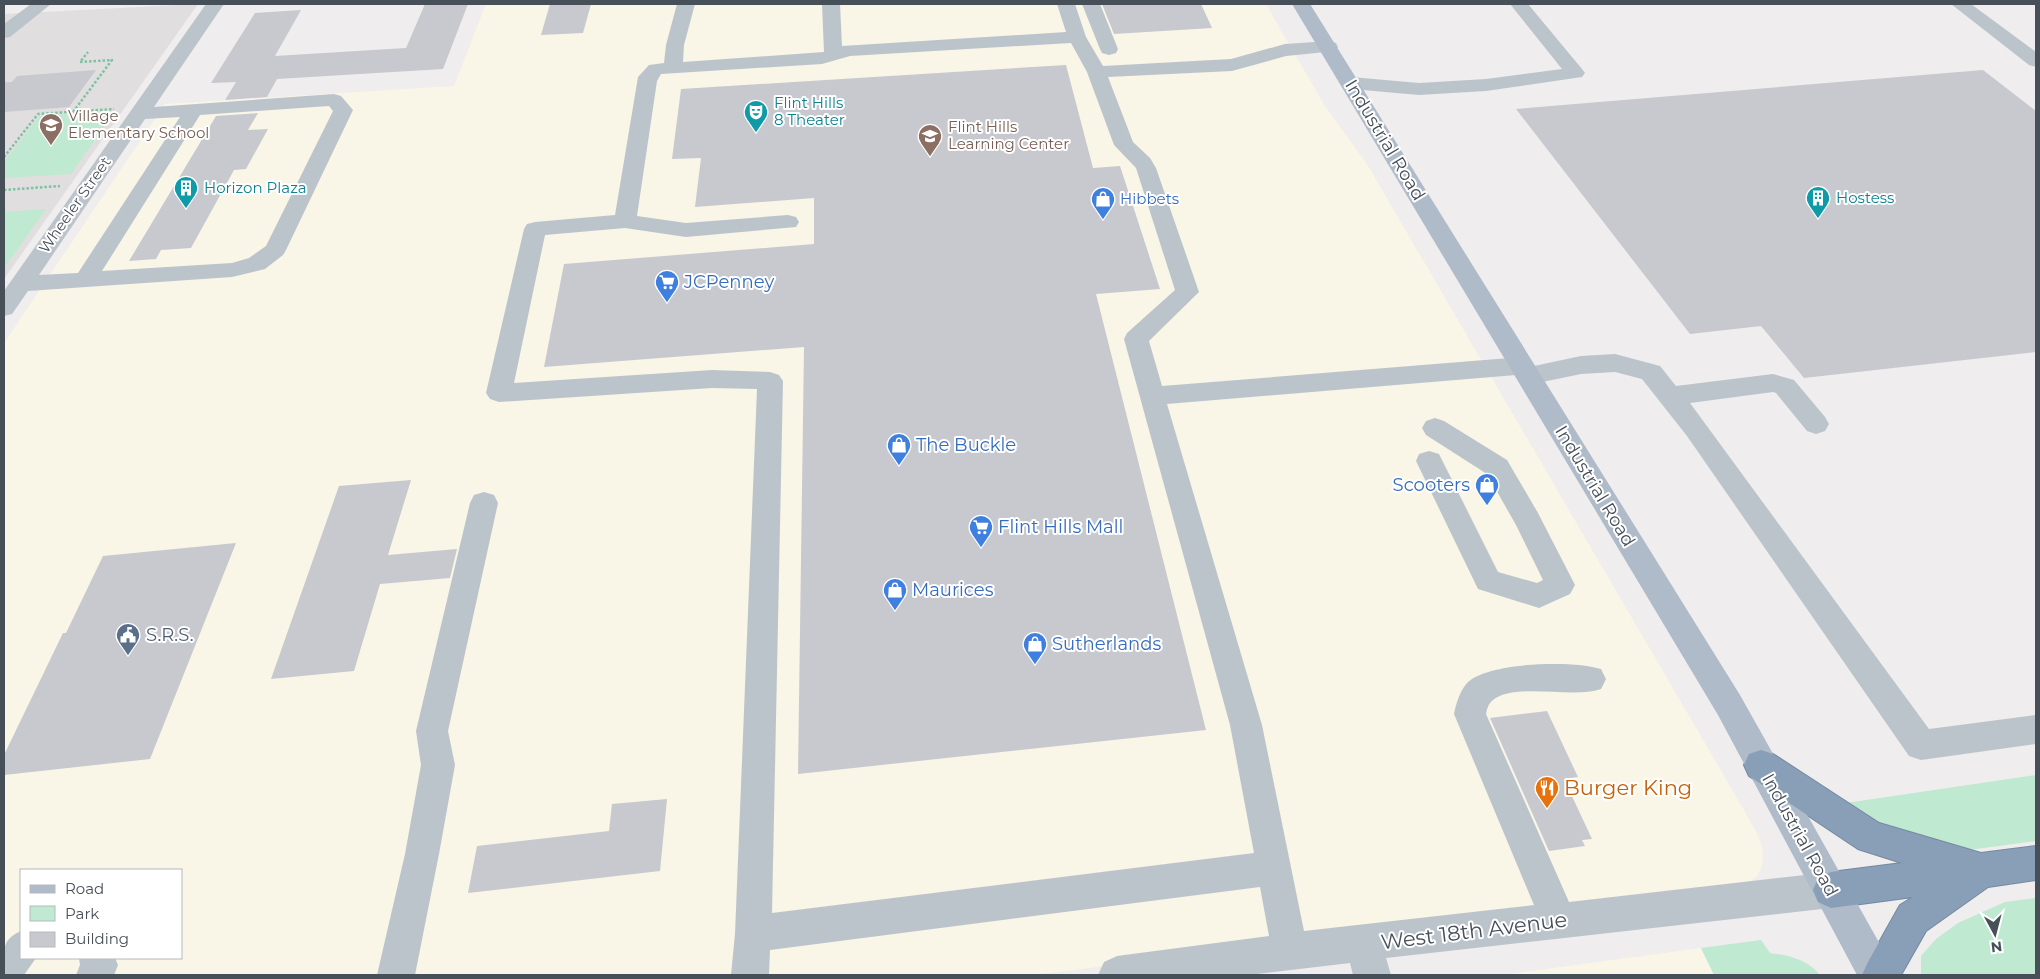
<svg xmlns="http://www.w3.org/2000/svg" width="2040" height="979" viewBox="0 0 2040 979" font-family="Montserrat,sans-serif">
	<rect width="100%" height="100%" fill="#efeded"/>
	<g fill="#f9f5e7" fill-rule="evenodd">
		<path d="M486 4H1266L1325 106 1367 164 1744 810 1759 837 1763 853 1762 865 1758 875 1749 883 1735 889 1032 975H4V343L165 104 454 86ZM21 870H181V958H21Z"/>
		<path d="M1701 948 1714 975H1501Z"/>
	</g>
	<path fill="#e0dede" d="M198 4 4 279V14Z"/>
	<g fill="#bfe9d1">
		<path d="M115 111 71 174 4 178V162L40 116Z"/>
		<path d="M46 209 4 268V212Z"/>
		<path d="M2036 775V841L1969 850 1872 822 1846 803Z"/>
		<path d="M2036 898V975H1921V956L1936 939 1958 923 2005 902Z"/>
		<path d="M1761 940 1770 953C1788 955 1808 960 1820 975H1714L1701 948Z"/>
	</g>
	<g fill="#c7c9cf">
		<path d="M425 4H468L443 69 277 79 267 97 225 100 236 82 211 83 255 13 301 10 275 56 406 48Z"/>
		<path d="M550 4H591L583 33 541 35Z"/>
		<path d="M1102 4H1201L1212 28 1114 34Z"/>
		<path d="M1066 65 1093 168 1120 166 1160 289 1096 294 1206 730 798 774 804 347 544 367 564 264 814 244V198L695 207 701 158 672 159 681 89Z"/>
		<path d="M96 70 69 107 4 112V82H12L17 76Z"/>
		<path d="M1983 70 2036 111V352L1804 378 1761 326 1690 334 1516 109Z"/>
		<path d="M258 113 248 130 268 129 246 169 234 170 191 248 161 250 156 259 129 261 216 116Z"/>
		<path d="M411 480 388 555 457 549 450 578 380 584 354 671 271 679 339 486Z"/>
		<path d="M236 543 150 759 4 775V755L63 633H66L103 556Z"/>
		<path d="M1547 711 1578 777 1564 779 1592 839 1582 840 1585 846 1549 851 1490 718Z"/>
		<path d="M667 799 660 871 468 893 477 846 609 831 612 804Z"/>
	</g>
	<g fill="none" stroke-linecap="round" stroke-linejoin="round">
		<g stroke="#7589a2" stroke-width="2">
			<path id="highway" d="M1761 750 1773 754 1879 823 1981 853 2036 846V880L1988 887 1926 931 1901 975H1862L1868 962 1900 905 1913 897 1831 908 1818 902 1813 890 1818 878 1831 872 1902 863 1858 849 1749 776 1744 765 1749 754Z"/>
		</g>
		<g stroke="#7bc3a2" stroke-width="2.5" stroke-dasharray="2.5 2" stroke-linecap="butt">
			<path d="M73 112 112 60 80 62 88 52"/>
			<path d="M4 157 38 114 114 109"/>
			<path d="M4 190 60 186"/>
		</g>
		<g fill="#bcc4cb" fill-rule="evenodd">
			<path d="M31 4H51L10 37 4 38V24Z"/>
			<path d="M206 4H224L154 107 334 94 341 96 353 110 286 250 283 255 265 269 232 277 28 291 12 314 4 316V291ZM329 106 333 111 266 246 249 258 232 263 102 271 200 115ZM180 117 78 273 39 275 145 119Z"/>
			<path d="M677 4H695L684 45 683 62 824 52 822 4H840L842 46 1066 32 1057 4H1075L1086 37 1103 66 1231 59 1285 44 1329 41 1336 43 1338 47 1336 51 1286 56 1232 71 1108 77 1133 142 1150 158 1156 168 1199 292 1149 341 1162 386 1522 357 1531 360 1534 366 1581 356 1615 354 1660 366 1676 386 1773 374 1794 380 1825 417 1829 424 1825 431 1816 434 1807 431 1776 393 1773 392 1690 403 1929 729 2036 715V744L1921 760 1909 756 1687 436 1642 379 1615 372 1581 374 1528 385 1519 382 1516 375 1167 404 1262 725 1304 931 1534 905 1454 714C1456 704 1460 690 1468 682 1490 662 1574 660 1601 669L1606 679 1601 689C1572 699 1516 682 1493 700 1488 704 1487 709 1486 714L1569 902 1831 872 1844 878 1849 890 1844 902 1831 908 1386 958 1391 975H1353L1350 963 1248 975H1098L1104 962 1117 956 1269 936 1260 887 770 950 769 975H731L735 934 757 389 712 388 499 402 490 399 486 393 524 229 527 224 535 222 615 215 638 77 649 65 664 63 666 45ZM1071 43 1087 72 1114 145 1136 168 1175 290 1127 333 1124 339 1230 725 1254 853 772 913 783 381 779 375 770 372 712 370 514 383 545 235 625 228 686 237 796 227 799 222 796 217 788 215 686 223 637 216 657 81 661 74 822 64 850 56Z"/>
			<path d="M1082 4H1100L1118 49 1116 53 1109 55 1102 53 1100 49Z"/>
			<path d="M1510 4H1528L1582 69 1585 73 1582 77 1486 91 1419 95 1351 89 1344 87 1341 83 1344 79 1351 77 1419 83 1486 79 1562 69Z"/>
			<path d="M1951 4H1971L2036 52V67L2029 65Z"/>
			<path d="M1435 418 1444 421 1507 460 1538 513 1575 585 1570 594 1539 608 1478 589 1416 461 1419 454 1429 451 1439 454 1498 572 1537 583 1543 580 1516 525 1487 474 1426 435 1422 428 1426 421Z"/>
			<path d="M484 492 494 495 498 503 448 731 455 765 439 854 415 975H377L405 854 421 765 416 731 470 503 474 495Z"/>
			<path d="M21 931V958H36L24 975H4C4 952 0 940 21 931Z"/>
			<path d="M79 958H115L118 965 114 975H76L80 965Z"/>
		</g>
		<path fill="#afbbc9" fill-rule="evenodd" d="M1292 4H1310L1740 695 1890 962 1896 975H1857L1718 715Z"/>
		<use href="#highway" fill="#899eb7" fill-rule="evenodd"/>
	</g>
	<defs>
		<g id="theatre-pin" transform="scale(1.25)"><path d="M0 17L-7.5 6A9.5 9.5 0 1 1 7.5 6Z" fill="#0f9aa8" stroke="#fff"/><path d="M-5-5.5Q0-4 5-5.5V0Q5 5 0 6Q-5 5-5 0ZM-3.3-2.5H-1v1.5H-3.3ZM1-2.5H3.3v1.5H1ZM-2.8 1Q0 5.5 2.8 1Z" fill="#fff"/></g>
		<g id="school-pin" transform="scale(1.25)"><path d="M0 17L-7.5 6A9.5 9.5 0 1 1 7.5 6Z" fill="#8d6e63" stroke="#fff"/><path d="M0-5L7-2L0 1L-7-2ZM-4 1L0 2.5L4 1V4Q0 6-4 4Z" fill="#fff"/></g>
		<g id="building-pin" transform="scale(1.25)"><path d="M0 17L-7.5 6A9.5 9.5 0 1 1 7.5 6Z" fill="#0f9aa8" stroke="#fff"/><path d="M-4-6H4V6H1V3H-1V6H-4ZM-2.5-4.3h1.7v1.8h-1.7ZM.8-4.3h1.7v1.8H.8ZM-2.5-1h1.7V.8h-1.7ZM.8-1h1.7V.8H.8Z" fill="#fff"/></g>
		<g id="shop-pin" transform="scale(1.25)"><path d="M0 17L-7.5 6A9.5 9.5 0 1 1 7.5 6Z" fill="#3f7fe0" stroke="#fff"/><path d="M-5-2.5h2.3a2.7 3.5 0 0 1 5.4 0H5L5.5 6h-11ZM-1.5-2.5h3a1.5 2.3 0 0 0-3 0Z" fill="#fff"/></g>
		<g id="supermarket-pin" transform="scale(1.25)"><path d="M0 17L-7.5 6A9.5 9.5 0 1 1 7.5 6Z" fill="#3f7fe0" stroke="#fff"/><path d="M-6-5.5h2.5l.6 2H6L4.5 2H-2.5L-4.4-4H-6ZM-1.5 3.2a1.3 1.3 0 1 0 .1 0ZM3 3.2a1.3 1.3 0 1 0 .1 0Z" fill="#fff"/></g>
		<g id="civic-pin" transform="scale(1.25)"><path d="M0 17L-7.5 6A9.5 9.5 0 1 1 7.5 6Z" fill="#5c6f8a" stroke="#fff"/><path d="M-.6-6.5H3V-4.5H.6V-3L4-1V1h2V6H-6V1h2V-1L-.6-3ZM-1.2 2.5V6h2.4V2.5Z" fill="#fff"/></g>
		<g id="restaurant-pin" transform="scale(1.25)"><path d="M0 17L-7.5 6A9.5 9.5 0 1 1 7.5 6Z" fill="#e8710a" stroke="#fff"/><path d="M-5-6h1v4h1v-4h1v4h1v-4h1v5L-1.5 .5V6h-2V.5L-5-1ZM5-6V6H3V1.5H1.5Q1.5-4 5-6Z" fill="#fff"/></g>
	</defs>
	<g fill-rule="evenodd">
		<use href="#theatre-pin" x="756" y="112"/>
		<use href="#school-pin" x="51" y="125"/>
		<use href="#school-pin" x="930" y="136"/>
		<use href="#building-pin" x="186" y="188"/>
		<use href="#building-pin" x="1818" y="198"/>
		<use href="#shop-pin" x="1103" y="199"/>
		<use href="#supermarket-pin" x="667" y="282"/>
		<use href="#shop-pin" x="899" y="445"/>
		<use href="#shop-pin" x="1487" y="485"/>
		<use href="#supermarket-pin" x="981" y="527"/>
		<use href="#shop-pin" x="895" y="590"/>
		<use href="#civic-pin" x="128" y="635"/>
		<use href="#shop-pin" x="1035" y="644"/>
		<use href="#restaurant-pin" x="1547" y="788"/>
	</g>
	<g text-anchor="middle" stroke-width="4" stroke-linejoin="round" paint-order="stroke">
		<g font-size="15" fill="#0d838f" stroke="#fff" text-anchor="start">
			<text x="774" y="108">Flint Hills<tspan x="774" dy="17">8 Theater</tspan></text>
			<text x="204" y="193">Horizon Plaza</text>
			<text x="1836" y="203">Hostess</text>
		</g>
		<g font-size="15" fill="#785e54" stroke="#fff" text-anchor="start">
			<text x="68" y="121">Village<tspan x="68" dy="17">Elementary School</tspan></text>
			<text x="948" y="132">Flint Hills<tspan x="948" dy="17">Learning Center</tspan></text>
		</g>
		<g font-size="15" fill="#366cbe" stroke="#fff" text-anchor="start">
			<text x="1120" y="204">Hibbets</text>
		</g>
		<g font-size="15" fill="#474f58" stroke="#fff">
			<text transform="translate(75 205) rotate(-55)" y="5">Wheeler Street</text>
		</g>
		<g font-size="18" fill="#474f58" stroke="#fff">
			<text transform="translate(1385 140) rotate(59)" y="6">Industrial Road</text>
			<text transform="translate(1595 486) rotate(59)" y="6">Industrial Road</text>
			<text transform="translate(1800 835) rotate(61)" y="6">Industrial Road</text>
		</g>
		<g font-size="18" fill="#366cbe" stroke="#fff" text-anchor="start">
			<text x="684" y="288">JCPenney</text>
			<text x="916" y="451">The Buckle</text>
			<text x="1470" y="491" text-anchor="end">Scooters</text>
			<text x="998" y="533">Flint Hills Mall</text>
			<text x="912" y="596">Maurices</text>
			<text x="1052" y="650">Sutherlands</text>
		</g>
		<g font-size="18" fill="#4e5e75" stroke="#fff" text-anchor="start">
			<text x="146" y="641">S.R.S.</text>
		</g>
		<g font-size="21" fill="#c56008" stroke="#fff" text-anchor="start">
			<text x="1564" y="795">Burger King</text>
		</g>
		<g font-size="21" fill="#474f58" stroke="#fff">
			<text transform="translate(1474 931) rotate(-7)" y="7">West 18th Avenue</text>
		</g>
	</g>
	<rect width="2040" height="979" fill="none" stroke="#474f58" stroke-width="10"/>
	<rect x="20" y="869" width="162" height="90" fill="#ffffff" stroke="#b5b9bc"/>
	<rect x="30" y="885" width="25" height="8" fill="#afbbc9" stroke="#b5b9bc"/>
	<text x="65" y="894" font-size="15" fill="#474f58">Road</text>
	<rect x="30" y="906" width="25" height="15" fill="#bfe9d1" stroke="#b5b9bc"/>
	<text x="65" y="919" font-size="15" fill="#474f58">Park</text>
	<rect x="30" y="932" width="25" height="15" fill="#c7c9cf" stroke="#b5b9bc"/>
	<text x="65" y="944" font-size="15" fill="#474f58">Building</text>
	<g transform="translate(1995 934) rotate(173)" stroke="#ffffff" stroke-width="4" paint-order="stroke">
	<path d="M0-4L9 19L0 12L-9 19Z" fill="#474f58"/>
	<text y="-8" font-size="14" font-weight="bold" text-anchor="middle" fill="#474f58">N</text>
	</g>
</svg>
